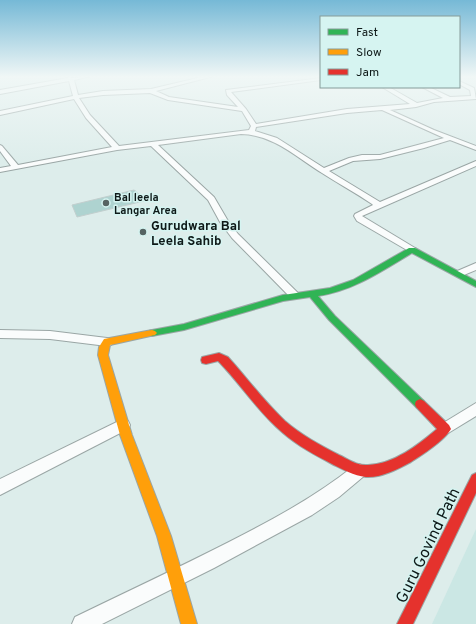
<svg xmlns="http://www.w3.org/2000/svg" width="476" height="624" viewBox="0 0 476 624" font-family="Overpass,sans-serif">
	<rect width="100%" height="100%" fill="#ddedeb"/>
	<path fill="#cbe7e4" d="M476 529V624H432Z"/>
	<path fill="#aed3d0" stroke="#c2cfce" d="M134 190 137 192 144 201 77 217 72 205Z"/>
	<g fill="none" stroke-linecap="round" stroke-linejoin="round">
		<g stroke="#9aa6a5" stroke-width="2">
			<g id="street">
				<path d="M67 76 72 78 91 76 74 80 78 95 103 91 151 89 206 76H214L156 91 169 97 238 107 227 95 226 90 321 78V80L231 92 246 109 256 124 347 109 410 104 382 87H389L417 103 443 98 422 87H429L450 97 471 96 470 90 459 84V81L474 88 476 99 434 102 416 107 390 110 434 130 476 146V150L450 140 424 148 380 159 353 161 329 171 380 202 476 161V166L362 216 415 248 417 250 415 252 412 253 357 221 354 216 355 214 373 205 372 204C356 193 339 184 322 173 296 157 274 135 241 134L158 145 214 197 228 221 238 234 299 294 300 296 299 298H291L232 238 220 222 208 200 151 146 117 150 0 172V168L11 166 0 151V145L2 146 18 165 112 147 86 118 74 99 0 115V111L73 96 69 81 0 94V90L68 78ZM150 93 168 100 242 111 251 126 249 130 119 146 90 115 79 98 103 95ZM382 110 444 138 380 155H362L349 158 324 168 277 138 255 131 256 127 347 113Z"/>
				<path d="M476 263V270L459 277 454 274 455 272Z"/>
				<path d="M0 330 50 331 107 338 111 339 113 342 111 345 107 346 50 339 0 338Z"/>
				<path d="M476 403V416L445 435 440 433 438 429 440 425Z"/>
				<path d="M123 419 128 421 130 425 128 429 0 495V479Z"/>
				<path d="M359 464 364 466 367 471 364 476 339 497 312 515 214 568 102 624H72L75 617C126 592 178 568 229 542 272 520 315 497 354 466Z"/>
			</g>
		</g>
		<g stroke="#9aa6a5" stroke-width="2">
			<path id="fast" d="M409 248H415L476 281V287L412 253C382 271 353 291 318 296L335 316 424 401 425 404 424 407 420 409 416 407 329 320 310 297 283 301 184 330 152 336 149 335 147 333 149 331 152 330 184 324 283 295 330 288 353 280Z"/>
		</g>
		<g stroke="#9aa6a5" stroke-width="2">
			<path id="slow" d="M152 330 155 331 157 333 155 335 110 345 108 355 132 435 171 536 197 624H181L157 536 120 435 98 355 99 347 104 339Z"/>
		</g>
		<g stroke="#9aa6a5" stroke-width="2">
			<g id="jam">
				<path d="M219 353 228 357C247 378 264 401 285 421 301 435 320 445 339 455 348 459 357 466 368 465 394 464 418 445 437 429L416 407 415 404 416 401 420 399 424 401 449 425 451 429C445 440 422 455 411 462 398 469 381 478 366 477 354 476 342 469 332 464 315 455 298 446 283 433 259 413 242 386 220 363L218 361 206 364 202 363 201 360 202 357Z"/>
				<path d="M476 473V493L413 624H397L472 475Z"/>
			</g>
		</g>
		<use href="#street" fill="#fafcfc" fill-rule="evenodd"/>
		<use href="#fast" fill="#30b455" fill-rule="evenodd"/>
		<use href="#slow" fill="#ff9f0a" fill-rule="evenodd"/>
		<use href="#jam" fill="#e5322d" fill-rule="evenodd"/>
	</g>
	<linearGradient id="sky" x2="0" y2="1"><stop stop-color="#76b9d6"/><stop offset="0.47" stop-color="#f0f7f6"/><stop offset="1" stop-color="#f0f7f6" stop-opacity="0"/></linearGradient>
	<rect width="476" height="163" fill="url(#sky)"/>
	<g fill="#566362" stroke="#d6f4f1" stroke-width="1.5">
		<circle cx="106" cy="203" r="4"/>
		<circle cx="143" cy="232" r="4"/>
	</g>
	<g text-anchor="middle" stroke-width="3" stroke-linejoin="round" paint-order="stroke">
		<g font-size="11" font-weight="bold" fill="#0e1918" stroke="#d6f4f1" text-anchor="start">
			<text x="114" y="201">Bal leela<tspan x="114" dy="13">Langar Area</tspan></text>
		</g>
		<g font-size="13" font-weight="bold" fill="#0e1918" stroke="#d6f4f1" text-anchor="start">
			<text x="151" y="230">Gurudwara Bal<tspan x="151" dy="15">Leela Sahib</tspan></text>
		</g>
		<g font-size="16" fill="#0e1918" stroke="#d6f4f1">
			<text transform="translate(427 545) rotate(-64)" y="6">Guru Govind Path</text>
		</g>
	</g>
	<rect x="320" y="16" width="140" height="72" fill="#d6f4f1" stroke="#869c9a"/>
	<rect x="328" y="29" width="20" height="6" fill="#30b455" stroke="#869c9a"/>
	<text x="356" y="36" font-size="12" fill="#0e1918">Fast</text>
	<rect x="328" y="49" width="20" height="6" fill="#ff9f0a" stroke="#869c9a"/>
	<text x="356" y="56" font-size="12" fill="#0e1918">Slow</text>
	<rect x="328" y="69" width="20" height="6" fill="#e5322d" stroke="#869c9a"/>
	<text x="356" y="76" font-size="12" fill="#0e1918">Jam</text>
</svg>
